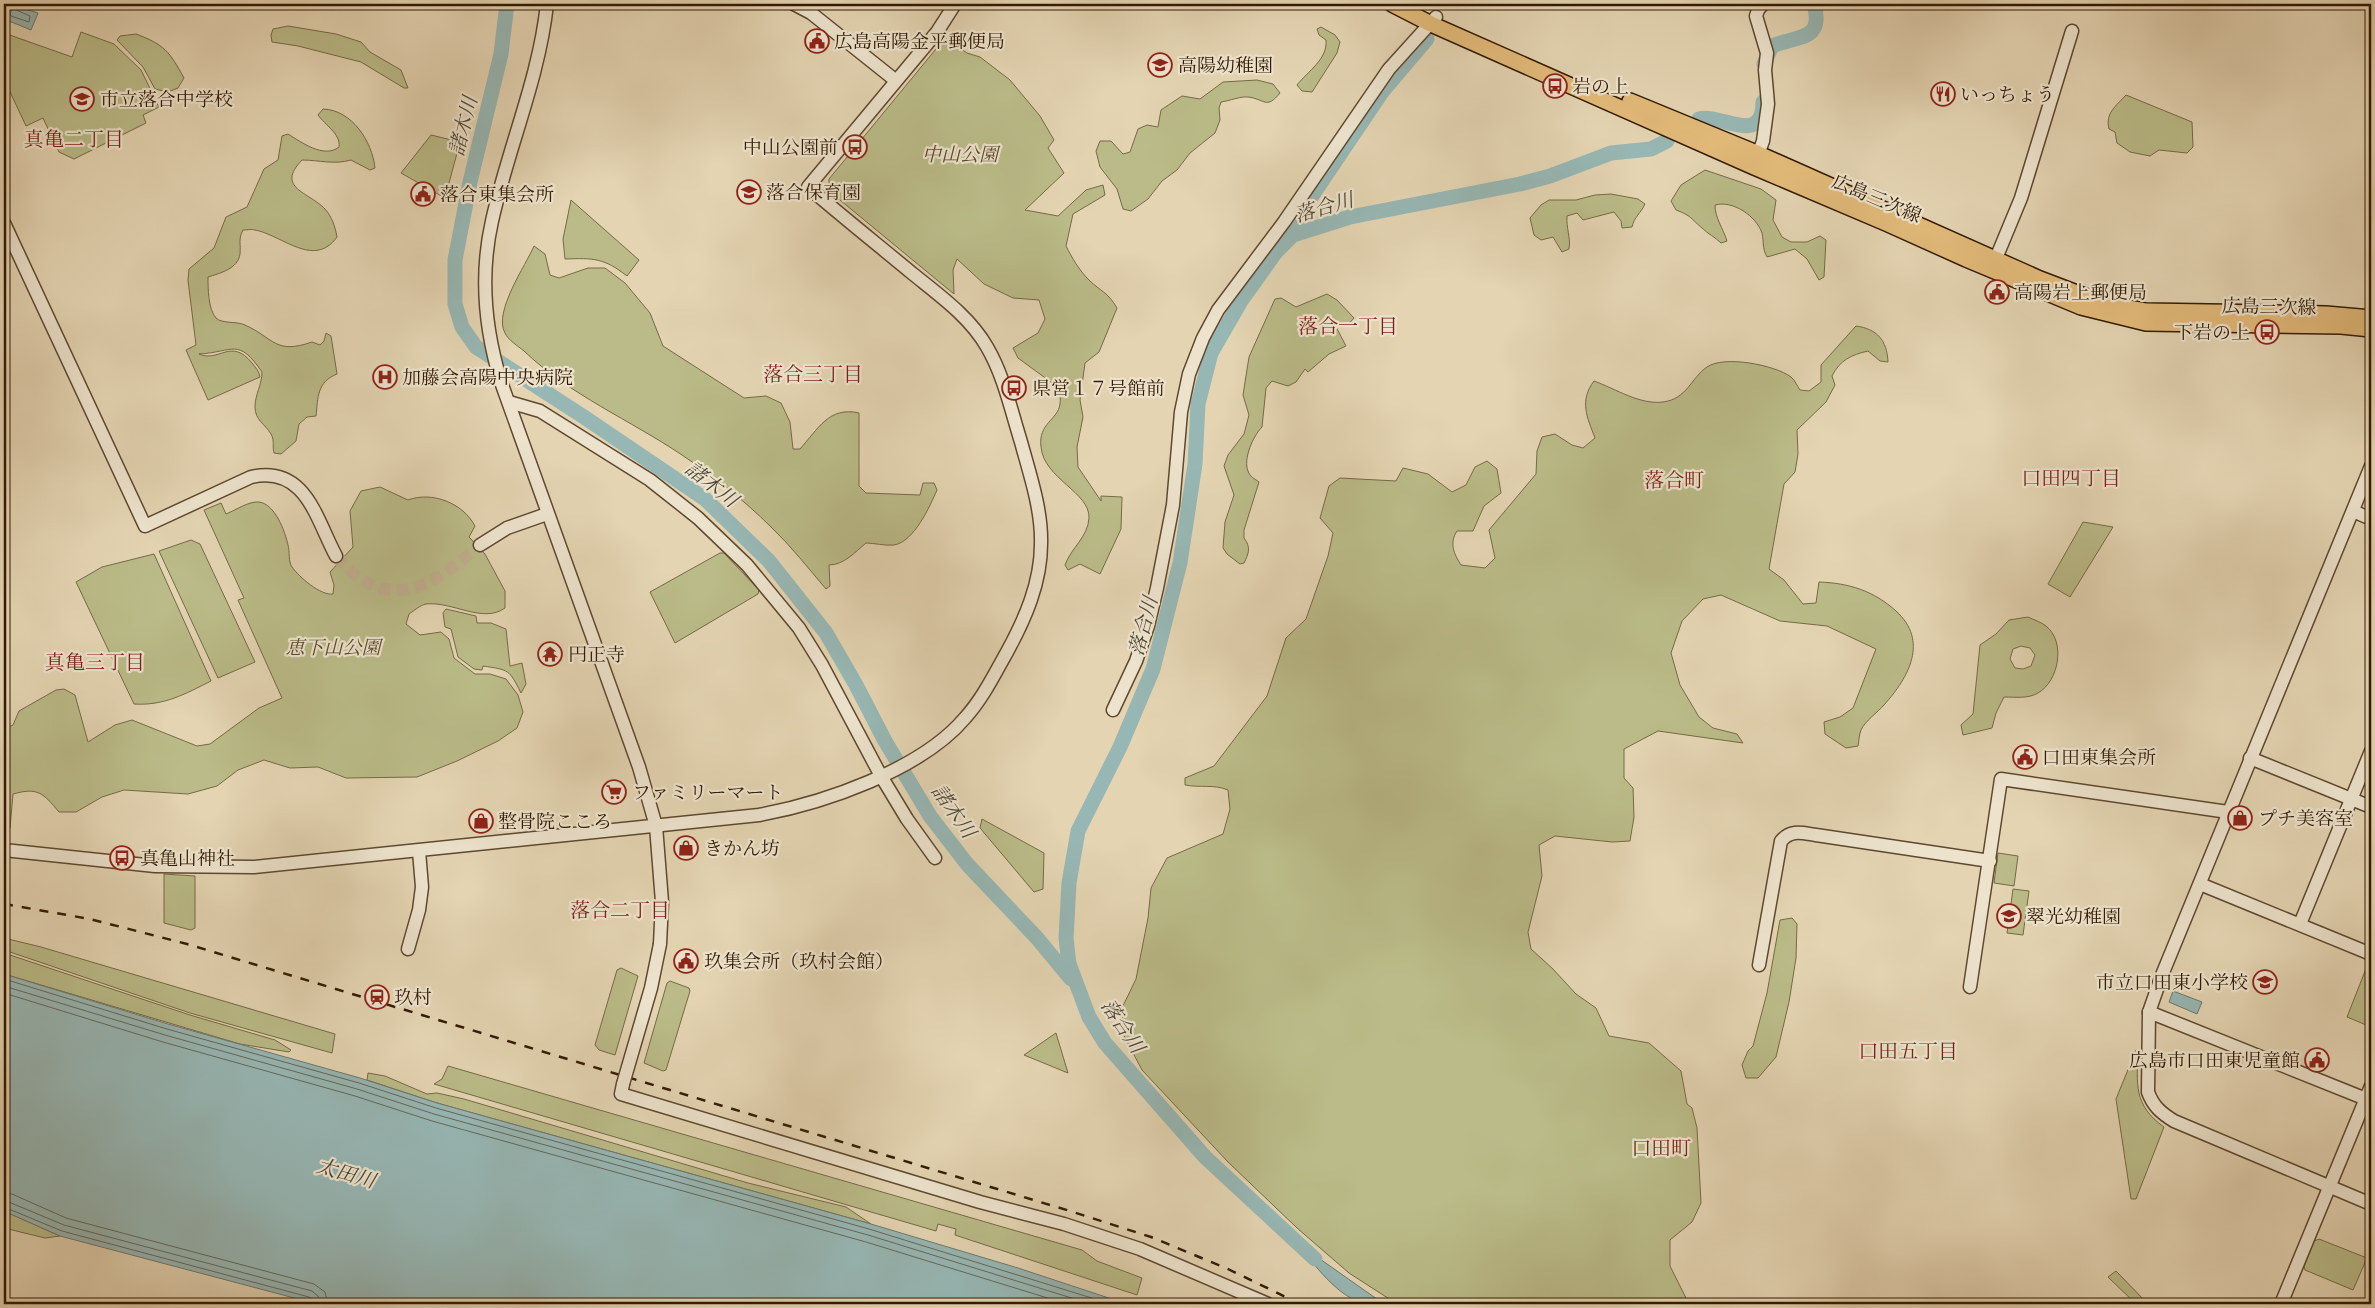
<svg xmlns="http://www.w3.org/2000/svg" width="2375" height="1308" viewBox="0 0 2375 1308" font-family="'EB Garamond','Noto Serif JP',serif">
	<rect width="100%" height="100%" fill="#e4d4b2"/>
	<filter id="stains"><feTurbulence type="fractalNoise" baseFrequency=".004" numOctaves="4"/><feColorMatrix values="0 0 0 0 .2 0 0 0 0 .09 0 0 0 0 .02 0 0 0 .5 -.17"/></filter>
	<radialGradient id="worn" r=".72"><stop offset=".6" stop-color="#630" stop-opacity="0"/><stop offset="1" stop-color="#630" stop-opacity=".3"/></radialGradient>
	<g fill="#babb88" stroke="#766a46" fill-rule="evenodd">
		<path d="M288 26 336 34 361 42 370 52 401 70 408 88H404L361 62 298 46 272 42 271 35 273 29Z"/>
		<path d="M1321 27 1335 35 1340 42 1337 53 1312 92 1302 91 1297 85C1308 71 1328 59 1326 40L1319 35 1317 29Z"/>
		<path d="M81 32 114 44 141 70 159 107 143 115 146 123 74 159 59 152 43 118 26 126 4 79V33L72 57Z"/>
		<path d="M136 34C165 45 169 51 184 78L178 88 168 92 155 89 143 67 117 40 120 36Z"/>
		<path d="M945 38 967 53 980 57 1010 80 1040 116 1054 140 1048 148 1064 173 1025 210 1058 216 1086 190 1103 185 1105 195 1073 214 1066 246C1072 258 1079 270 1089 280 1101 292 1107 291 1117 308L1099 352 1085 363 1080 400 1083 417 1077 447 1078 467 1101 501V496L1122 497 1121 529 1100 574 1080 564 1068 570 1065 565C1071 548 1088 537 1089 518 1090 492 1044 479 1041 447 1038 423 1058 420 1060 404 1061 399 1059 393 1059 388L1018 358 1013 348 1038 333 1045 319 1039 300 1013 298 984 284 957 259 953 270 954 294 829 191V179Z"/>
		<path d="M1257 80 1273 84 1280 93C1266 110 1265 99 1248 97 1241 96 1229 101 1221 102L1219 108 1220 120 1215 133 1190 153 1177 170 1162 181 1148 199 1131 211 1123 209 1117 189 1100 167 1096 151 1100 141H1111L1123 154 1130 152 1138 129 1147 125 1158 127 1161 110 1182 96 1200 99 1223 82Z"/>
		<path d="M2126 95 2192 122 2193 147 2187 153 2159 150 2150 156 2130 152 2117 143 2115 132 2109 129C2105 113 2116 106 2126 95Z"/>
		<path d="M323 109C352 110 372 141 375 168L370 170 351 160C334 165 319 160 302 160 275 188 309 192 325 209 332 217 335 226 337 237 314 269 282 235 255 230 252 229 247 230 243 230 238 239 241 244 240 254 238 269 220 273 208 277 208 288 208 309 216 318 222 324 237 321 245 325 274 338 275 355 312 342L320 345 324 341 326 333 331 336 337 374C317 382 318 397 316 416L307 417 299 424 296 441 281 454 274 453C272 446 275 441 271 434 265 424 255 420 255 407 255 394 262 385 262 372 238 337 234 352 199 354 219 363 231 337 252 363 256 368 259 371 260 377L208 400 186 350 196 345 188 280 189 269 214 248 226 217 247 207 264 169 278 160 282 136 288 134C301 142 324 159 339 147 341 134 325 125 318 115Z"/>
		<path d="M431 135 460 142 445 198 401 173Z"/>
		<path d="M1705 170 1761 189 1776 200 1773 220 1782 237 1791 242H1807L1820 236 1826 240 1824 277 1819 280 1807 259 1795 249 1767 257C1762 248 1764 242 1762 233 1756 216 1733 200 1715 205 1715 218 1723 228 1727 241L1721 243C1715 237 1708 234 1702 228 1690 218 1692 216 1676 210L1671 201 1681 185Z"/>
		<path d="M1611 194 1638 199 1645 204C1641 213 1634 217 1632 227L1622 228 1621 221 1614 212 1583 220 1577 213 1567 216C1566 228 1571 238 1569 249L1562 252 1553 237 1541 240 1534 235 1530 218 1541 205 1549 200H1576L1595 195Z"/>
		<path d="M571 200 639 260 627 276C604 258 594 258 565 259L563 239Z"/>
		<path d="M534 246 545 254 550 275 559 278 588 268H605L625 283 650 313 663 346 744 398 766 396 781 403 790 422 793 449H800C818 429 829 406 859 413V486L866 493 920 495 923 483H934L937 490C930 506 914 542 894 545 885 546 874 543 866 543 855 552 844 565 829 565L830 586 826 589C808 568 791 546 771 527 744 500 713 476 682 455 630 420 570 395 524 351 518 346 508 340 505 333 493 312 526 265 534 246Z"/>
		<path d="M1327 294 1337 300 1354 318C1349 325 1343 326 1335 325L1346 346 1329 354 1308 372 1305 369 1296 382 1288 386 1272 381 1266 388 1262 427C1253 436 1243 459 1248 471 1250 477 1255 479 1259 482L1244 530V538C1251 547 1249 553 1244 563L1240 564 1227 554 1223 548 1225 522 1234 495 1224 466 1228 455 1244 434 1249 415 1243 395 1249 357 1275 299 1281 298 1296 307Z"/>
		<path d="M1856 326C1877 329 1887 340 1888 362L1880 361 1868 351C1851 355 1840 360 1832 376L1835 385 1826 402 1797 430 1798 454 1795 472 1784 484 1769 569 1784 580 1803 604 1816 603 1819 582C1849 583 1874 591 1896 611 1929 641 1909 677 1884 705 1878 712 1865 721 1861 730 1859 735 1859 741 1858 746L1846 748 1825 734 1824 722 1840 717 1853 708 1876 649 1827 626 1780 621 1721 595 1703 599 1682 621 1671 653 1680 685 1699 717 1713 728 1737 734 1743 743 1658 731 1624 749V778L1633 788 1634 817 1630 841 1612 842 1555 836 1539 845 1542 876 1528 932 1531 949 1553 969 1576 994 1596 1008 1609 1036 1649 1043 1681 1071 1687 1104 1692 1108 1697 1128 1701 1203 1692 1222 1670 1240V1266L1689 1304H1397L1349 1273 1297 1228 1228 1162 1142 1070 1122 1032V1008L1136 979 1148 918 1151 888 1167 858 1223 834 1230 809 1228 790C1214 784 1200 788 1185 785V778L1214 766 1267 696 1286 638 1306 619 1328 556 1333 533 1320 518 1329 486 1340 478 1396 481 1403 468 1428 474 1452 492 1466 485 1475 467 1487 461 1497 469 1501 493 1484 506 1473 531H1457C1449 543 1454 554 1461 565L1485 568 1495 558 1489 530 1536 474 1537 451 1542 437 1555 434 1572 445 1583 448 1595 438C1587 417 1579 401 1594 381 1616 389 1640 405 1663 402 1687 399 1691 378 1707 367 1724 355 1775 365 1791 377 1795 380 1797 386 1800 390L1809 391 1821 382V365Z"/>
		<path d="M380 487 408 500C432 491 463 503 475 526L469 537 485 554 505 591V608C483 624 452 601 426 604 420 605 414 611 409 614L406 624 420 635 441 632 449 639 454 658 475 674H490L506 679 518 695 523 712 517 728 498 741 457 761 417 777 346 778 318 767 290 768 264 760 238 770 217 786 188 794 124 790 102 797 76 812H59C43 793 38 787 13 794L10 828 4 837V729L13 725 19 711 56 690 64 689 75 695 88 742 115 725 132 720 197 746 210 744 259 708 282 698 238 600 244 598 204 510 221 503 226 514C236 510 249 501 259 502 275 504 285 531 288 545 290 552 288 561 292 567 299 577 321 596 333 594L334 585 330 572 353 547 350 511 361 491Z"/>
		<path d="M2083 522 2113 527 2070 597 2048 584Z"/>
		<path d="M191 540 200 544 255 662 218 678 159 551Z"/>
		<path d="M720 553H724L759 590 758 594 675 643 650 592Z"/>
		<path d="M154 554 211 681C185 694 164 706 134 704L76 582 102 567Z"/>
		<path d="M446 609 476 616 477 623H491L506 629 510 666 522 663 526 684 521 693C509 669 509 670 483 666L482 670 474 669 458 657 451 629 445 627 443 613Z"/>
		<path d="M2028 617C2034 620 2041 622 2046 626 2066 642 2059 681 2038 693 2028 699 2015 697 2004 697L1996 713 1992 728 1963 735 1961 725 1973 714 1980 645 1996 634 2009 620ZM2021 646 2030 648 2035 655 2031 666 2023 669 2015 668 2010 659 2013 649Z"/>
		<path d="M982 819 1044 853 1043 889 1034 892 980 828Z"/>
		<path d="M1998 853 2018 856 2014 886 1994 883Z"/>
		<path d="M164 874 195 876V928L191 930 164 923Z"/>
		<path d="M2013 889 2029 891 2023 935 2007 933Z"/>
		<path d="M1792 918 1797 924 1796 958 1789 1002 1776 1057 1758 1078H1746L1742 1065 1748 1051 1753 1046 1767 993 1780 920Z"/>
		<path d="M4 938 41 947 335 1034 332 1053 190 1013 4 950Z"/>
		<path d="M4 953 190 1015 275 1040 291 1050 289 1052 240 1044 4 974Z"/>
		<path d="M2369 961H2371V1027L2347 1017Z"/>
		<path d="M621 968 638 976 615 1055 599 1050 595 1045 617 970Z"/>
		<path d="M670 981 689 988 690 991 666 1070 663 1071 644 1063 667 983Z"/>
		<path d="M1056 1033 1068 1073 1024 1055Z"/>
		<path d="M2136 1050H2138C2137 1084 2133 1105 2164 1127L2136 1199H2131L2116 1099Z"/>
		<path d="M448 1066 1082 1250 1097 1261 1142 1278 1137 1295 955 1235 956 1229 938 1224 936 1231 434 1084 442 1079Z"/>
		<path d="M368 1073 385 1076 427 1094 437 1093 464 1099 748 1183 846 1207 871 1224 437 1103 367 1080Z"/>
		<path d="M4 1211 60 1236 45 1238 4 1228Z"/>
		<path d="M2319 1239 2367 1258 2353 1290 2305 1270 2304 1266 2314 1241Z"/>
		<path d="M2116 1271 2148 1304H2136L2108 1277Z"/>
	</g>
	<g fill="#97b7b4" stroke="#6f786d">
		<path d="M8 4 38 13 31 30 4 19Z"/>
		<path d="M4 974 168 1024 360 1078 437 1103 871 1224 1018 1268 1127 1304H317L60 1236 4 1211Z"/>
		<path d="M2173 991 2202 1002 2197 1014 2169 1002Z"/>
		<path d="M1300 1245 1384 1304C1377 1304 1366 1306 1360 1303 1335 1292 1315 1267 1300 1245Z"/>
	</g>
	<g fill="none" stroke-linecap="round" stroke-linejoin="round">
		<g stroke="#64685c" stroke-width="1">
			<path d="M14 9 30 16 29 22 11 16 10 13Z"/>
			<path d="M4 979 167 1029 359 1083 436 1108 869 1229 1111 1304"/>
			<path d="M4 986 165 1035 357 1089 434 1114 868 1235 1091 1304"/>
			<path d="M4 993 163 1042 355 1096 432 1121 866 1242 1067 1304"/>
			<path d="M4 1193 12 1194 66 1218 314 1284 325 1292 328 1304"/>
			<path d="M4 1200 64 1225 312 1291 318 1296 320 1304"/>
			<path d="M4 1207 62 1231 309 1297 313 1300 314 1304"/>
		</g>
		<g stroke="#97b7b4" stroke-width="15">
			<path d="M507 4 501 54 470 182 455 260V304L462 327 476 347 584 417 705 499 769 561 826 633 856 685 885 741 930 816 967 864 1037 938 1071 979"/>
			<path d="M1764 64 1772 46C1799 35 1824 41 1814 4"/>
			<path d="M1699 119C1721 113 1763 147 1763 102"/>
			<path d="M1293 235 1305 206 1382 92 1427 39"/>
			<path d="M1315 1259 1205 1157 1105 1043 1089 1017 1069 964 1066 938 1069 883 1078 831 1120 747 1153 669 1180 563 1195 464 1198 404 1211 353 1241 301 1276 252 1293 235 1350 217 1520 184 1550 176 1611 153 1651 149 1667 141"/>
		</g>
		<path stroke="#c0af8f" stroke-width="12" stroke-dasharray="12 6" stroke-linecap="butt" d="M336 556C343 563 350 571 358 577 405 610 444 575 480 545"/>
		<g stroke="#5e482f" stroke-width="15">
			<g id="tertiary">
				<path d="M547 4C539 79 508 148 492 221 480 274 485 330 501 382L639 767 656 826 662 902 660 944"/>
				<path d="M794 4 811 13 895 80"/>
				<path d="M1755 163 1763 141 1768 104 1765 70 1767 53 1756 16 1758 10 1763 4"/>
				<path d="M4 223 145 526 251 477C306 465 316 519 336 556"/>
				<path d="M1992 268 2021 198 2072 31"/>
				<path d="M509 402 540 411 650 480 698 518 747 565 799 628 822 665 881 776 907 819 935 858"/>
				<path d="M2371 466 2162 975 2149 1012 2148 1092C2153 1106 2161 1113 2174 1121L2371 1204"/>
				<path d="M2353 511 2371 519"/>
				<path d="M480 545 507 528 547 514"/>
				<path d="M1113 710 1136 661 1148 626 1157 588 1173 505 1181 412 1189 374 1203 338 1218 310 1284 222 1389 69 1436 17"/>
				<path d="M2250 758 2371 807"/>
				<path d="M4 850 155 866 254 867 759 815C824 803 921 770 965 718 983 698 994 675 1007 652 1025 619 1041 583 1041 544 1042 510 1030 475 1021 442 1011 410 1004 376 987 347 970 317 939 295 913 274 878 245 843 217 808 187L937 32 955 4"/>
				<path d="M2200 884 2371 954"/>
				<path d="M2300 924 2371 751"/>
				<path d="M408 949 419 910 422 887 419 851"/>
				<path d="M1759 965 1781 841C1791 829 1802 833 1816 835L1990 861"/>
				<path d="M1970 987 2001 779 2228 812"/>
				<path d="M2149 1012 2371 1101"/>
				<path d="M623 1084 621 1094 980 1202 1064 1224 1140 1249 1268 1304"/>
				<path d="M2281 1304 2371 1086"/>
			</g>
		</g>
		<g stroke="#321a03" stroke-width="18">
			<g id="primary">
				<path d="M1392 4 1431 24 1754 167 1886 223 1966 259 2081 307 2146 323 2341 326 2371 329"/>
				<path d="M1630 101 1759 154 2040 279 2103 303 2146 311 2326 314 2371 318"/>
			</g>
		</g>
		<use href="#tertiary" stroke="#ede3cd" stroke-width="12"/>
		<use href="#primary" stroke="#e2ba79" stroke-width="15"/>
		<path stroke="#321a03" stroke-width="2.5" stroke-dasharray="9 9" stroke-linecap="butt" d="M4 904 90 919 187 944 1070 1211 1151 1237 1228 1269 1300 1304"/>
		<g stroke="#5e482f" stroke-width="15" stroke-linecap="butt">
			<path id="tertiary-bridge" d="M623 1084 651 988 660 944"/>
		</g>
		<use href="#tertiary-bridge" stroke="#ede3cd" stroke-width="12"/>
	</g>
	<defs>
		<g id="civic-ring" transform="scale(1.25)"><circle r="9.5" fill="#ede3cd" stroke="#8f2418" stroke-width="1.5"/><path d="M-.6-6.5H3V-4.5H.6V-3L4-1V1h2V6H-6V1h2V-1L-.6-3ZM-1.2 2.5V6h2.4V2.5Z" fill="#8f2418"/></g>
		<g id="school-ring" transform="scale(1.25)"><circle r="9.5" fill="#ede3cd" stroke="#8f2418" stroke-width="1.5"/><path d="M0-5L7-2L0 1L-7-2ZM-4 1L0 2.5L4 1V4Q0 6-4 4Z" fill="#8f2418"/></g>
		<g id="bus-ring" transform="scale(1.25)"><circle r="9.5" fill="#ede3cd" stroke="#8f2418" stroke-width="1.5"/><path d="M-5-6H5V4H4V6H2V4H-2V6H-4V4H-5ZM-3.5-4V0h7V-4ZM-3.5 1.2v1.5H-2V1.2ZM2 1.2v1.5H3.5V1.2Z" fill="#8f2418"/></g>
		<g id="restaurant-ring" transform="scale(1.25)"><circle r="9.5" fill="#ede3cd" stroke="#8f2418" stroke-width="1.5"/><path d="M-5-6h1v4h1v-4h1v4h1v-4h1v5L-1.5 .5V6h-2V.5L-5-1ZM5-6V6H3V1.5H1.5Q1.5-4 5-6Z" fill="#8f2418"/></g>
		<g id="hospital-ring" transform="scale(1.25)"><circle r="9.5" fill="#ede3cd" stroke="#8f2418" stroke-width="1.5"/><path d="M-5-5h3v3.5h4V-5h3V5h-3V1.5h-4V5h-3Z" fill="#8f2418"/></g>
		<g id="temple-ring" transform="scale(1.25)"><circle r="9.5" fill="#ede3cd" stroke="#8f2418" stroke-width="1.5"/><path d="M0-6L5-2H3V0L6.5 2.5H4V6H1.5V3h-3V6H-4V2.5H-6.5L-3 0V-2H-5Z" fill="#8f2418"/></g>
		<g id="supermarket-ring" transform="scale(1.25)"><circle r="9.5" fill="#ede3cd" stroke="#8f2418" stroke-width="1.5"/><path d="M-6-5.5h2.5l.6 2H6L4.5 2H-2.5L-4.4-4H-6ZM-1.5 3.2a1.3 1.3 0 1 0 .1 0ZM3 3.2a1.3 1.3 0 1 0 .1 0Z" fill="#8f2418"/></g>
		<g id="shop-ring" transform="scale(1.25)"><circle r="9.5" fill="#ede3cd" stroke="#8f2418" stroke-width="1.5"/><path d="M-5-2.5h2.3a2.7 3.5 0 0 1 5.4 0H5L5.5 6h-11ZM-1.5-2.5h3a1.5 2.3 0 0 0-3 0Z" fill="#8f2418"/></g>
		<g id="station-ring" transform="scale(1.25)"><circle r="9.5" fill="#ede3cd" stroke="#8f2418" stroke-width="1.5"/><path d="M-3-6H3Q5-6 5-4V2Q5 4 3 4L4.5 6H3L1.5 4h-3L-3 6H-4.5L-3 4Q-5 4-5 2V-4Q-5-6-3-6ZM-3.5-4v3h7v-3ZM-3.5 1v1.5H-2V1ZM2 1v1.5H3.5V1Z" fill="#8f2418"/></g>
	</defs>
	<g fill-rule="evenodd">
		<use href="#civic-ring" x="817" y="41"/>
		<use href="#school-ring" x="1160" y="65"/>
		<use href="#bus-ring" x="1555" y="86"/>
		<use href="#restaurant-ring" x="1943" y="94"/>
		<use href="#school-ring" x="82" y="99"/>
		<use href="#bus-ring" x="855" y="147"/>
		<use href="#school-ring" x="749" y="192"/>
		<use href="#civic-ring" x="423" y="194"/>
		<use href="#civic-ring" x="1997" y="292"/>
		<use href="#bus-ring" x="2267" y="332"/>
		<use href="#hospital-ring" x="385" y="377"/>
		<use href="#bus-ring" x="1014" y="388"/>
		<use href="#temple-ring" x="550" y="654"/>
		<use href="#civic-ring" x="2025" y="757"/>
		<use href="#supermarket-ring" x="614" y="792"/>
		<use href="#shop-ring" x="2240" y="818"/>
		<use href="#shop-ring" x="481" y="821"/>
		<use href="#shop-ring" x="686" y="848"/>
		<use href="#bus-ring" x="122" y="858"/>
		<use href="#school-ring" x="2009" y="916"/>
		<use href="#civic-ring" x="686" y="961"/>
		<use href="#school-ring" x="2265" y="982"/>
		<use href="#station-ring" x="377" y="997"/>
		<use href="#civic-ring" x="2317" y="1060"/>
	</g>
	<g text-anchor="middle" stroke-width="4.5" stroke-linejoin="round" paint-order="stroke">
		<g font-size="19" fill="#321a03" stroke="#ede3cd" text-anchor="start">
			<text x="834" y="48">広島高陽金平郵便局</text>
			<text x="1178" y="72">高陽幼稚園</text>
			<text x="1572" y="93">岩の上</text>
			<text x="1960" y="101">いっちょう</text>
			<text x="100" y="106">市立落合中学校</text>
			<text x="838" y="154" text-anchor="end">中山公園前</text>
			<text x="766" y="199">落合保育園</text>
			<text x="440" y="201">落合東集会所</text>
			<text x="2014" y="299">高陽岩上郵便局</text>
			<text x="2250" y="339" text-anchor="end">下岩の上</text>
			<text x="402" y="384">加藤会高陽中央病院</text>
			<text x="1032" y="395">県営１７号館前</text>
			<text x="568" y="661">円正寺</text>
			<text x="2042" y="764">口田東集会所</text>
			<text x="632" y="799">ファミリーマート</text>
			<text x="2258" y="825">プチ美容室</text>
			<text x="498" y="828">整骨院こころ</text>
			<text x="704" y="855">きかん坊</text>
			<text x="140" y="865">真亀山神社</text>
			<text x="2026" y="923">翠光幼稚園</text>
			<text x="704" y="968">玖集会所（玖村会館）</text>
			<text x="2248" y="989" text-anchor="end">市立口田東小学校</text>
			<text x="394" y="1004">玖村</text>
			<text x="2300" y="1067" text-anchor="end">広島市口田東児童館</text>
		</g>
		<g font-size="19" font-style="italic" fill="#5b4a2b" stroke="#ede3cd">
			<text x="960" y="161">中山公園</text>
			<text x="333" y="654">恵下山公園</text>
		</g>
		<g font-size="19" fill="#321a03" stroke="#ede3cd">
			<text transform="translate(1877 198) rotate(23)" y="7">広島三次線</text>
			<text transform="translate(2269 306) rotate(1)" y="7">広島三次線</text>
		</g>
		<g font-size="20" font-style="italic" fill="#504938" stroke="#ede3cd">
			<text transform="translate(463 126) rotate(-76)" y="7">諸木川</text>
			<text transform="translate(1324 207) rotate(-16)" y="7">落合川</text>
			<text transform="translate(712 484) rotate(38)" y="7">諸木川</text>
			<text transform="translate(1143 626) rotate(-75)" y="7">落合川</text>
			<text transform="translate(954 811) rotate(55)" y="7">諸木川</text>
			<text transform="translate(1123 1026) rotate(56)" y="7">落合川</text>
			<text transform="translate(346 1173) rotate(16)" y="7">太田川</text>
		</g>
		<g font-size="20" fill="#7a1f14" stroke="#ede3cd">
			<text x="74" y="146">真亀二丁目</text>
			<text x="1348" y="333">落合一丁目</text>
			<text x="813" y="381">落合三丁目</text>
			<text x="2071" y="485">口田四丁目</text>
			<text x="1674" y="487">落合町</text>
			<text x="95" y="669">真亀三丁目</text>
			<text x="620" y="917">落合二丁目</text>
			<text x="1908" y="1058">口田五丁目</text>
			<text x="1661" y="1155">口田町</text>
		</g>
	</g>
	<rect width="2375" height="1308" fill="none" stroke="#e4d4b2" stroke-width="20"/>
	<rect x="5" y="5" width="2365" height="1298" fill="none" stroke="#321a03" stroke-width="2.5"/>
	<rect x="10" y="10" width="2355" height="1288" fill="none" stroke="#321a03"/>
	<rect width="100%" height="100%" filter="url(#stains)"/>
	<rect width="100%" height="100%" fill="url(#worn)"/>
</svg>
